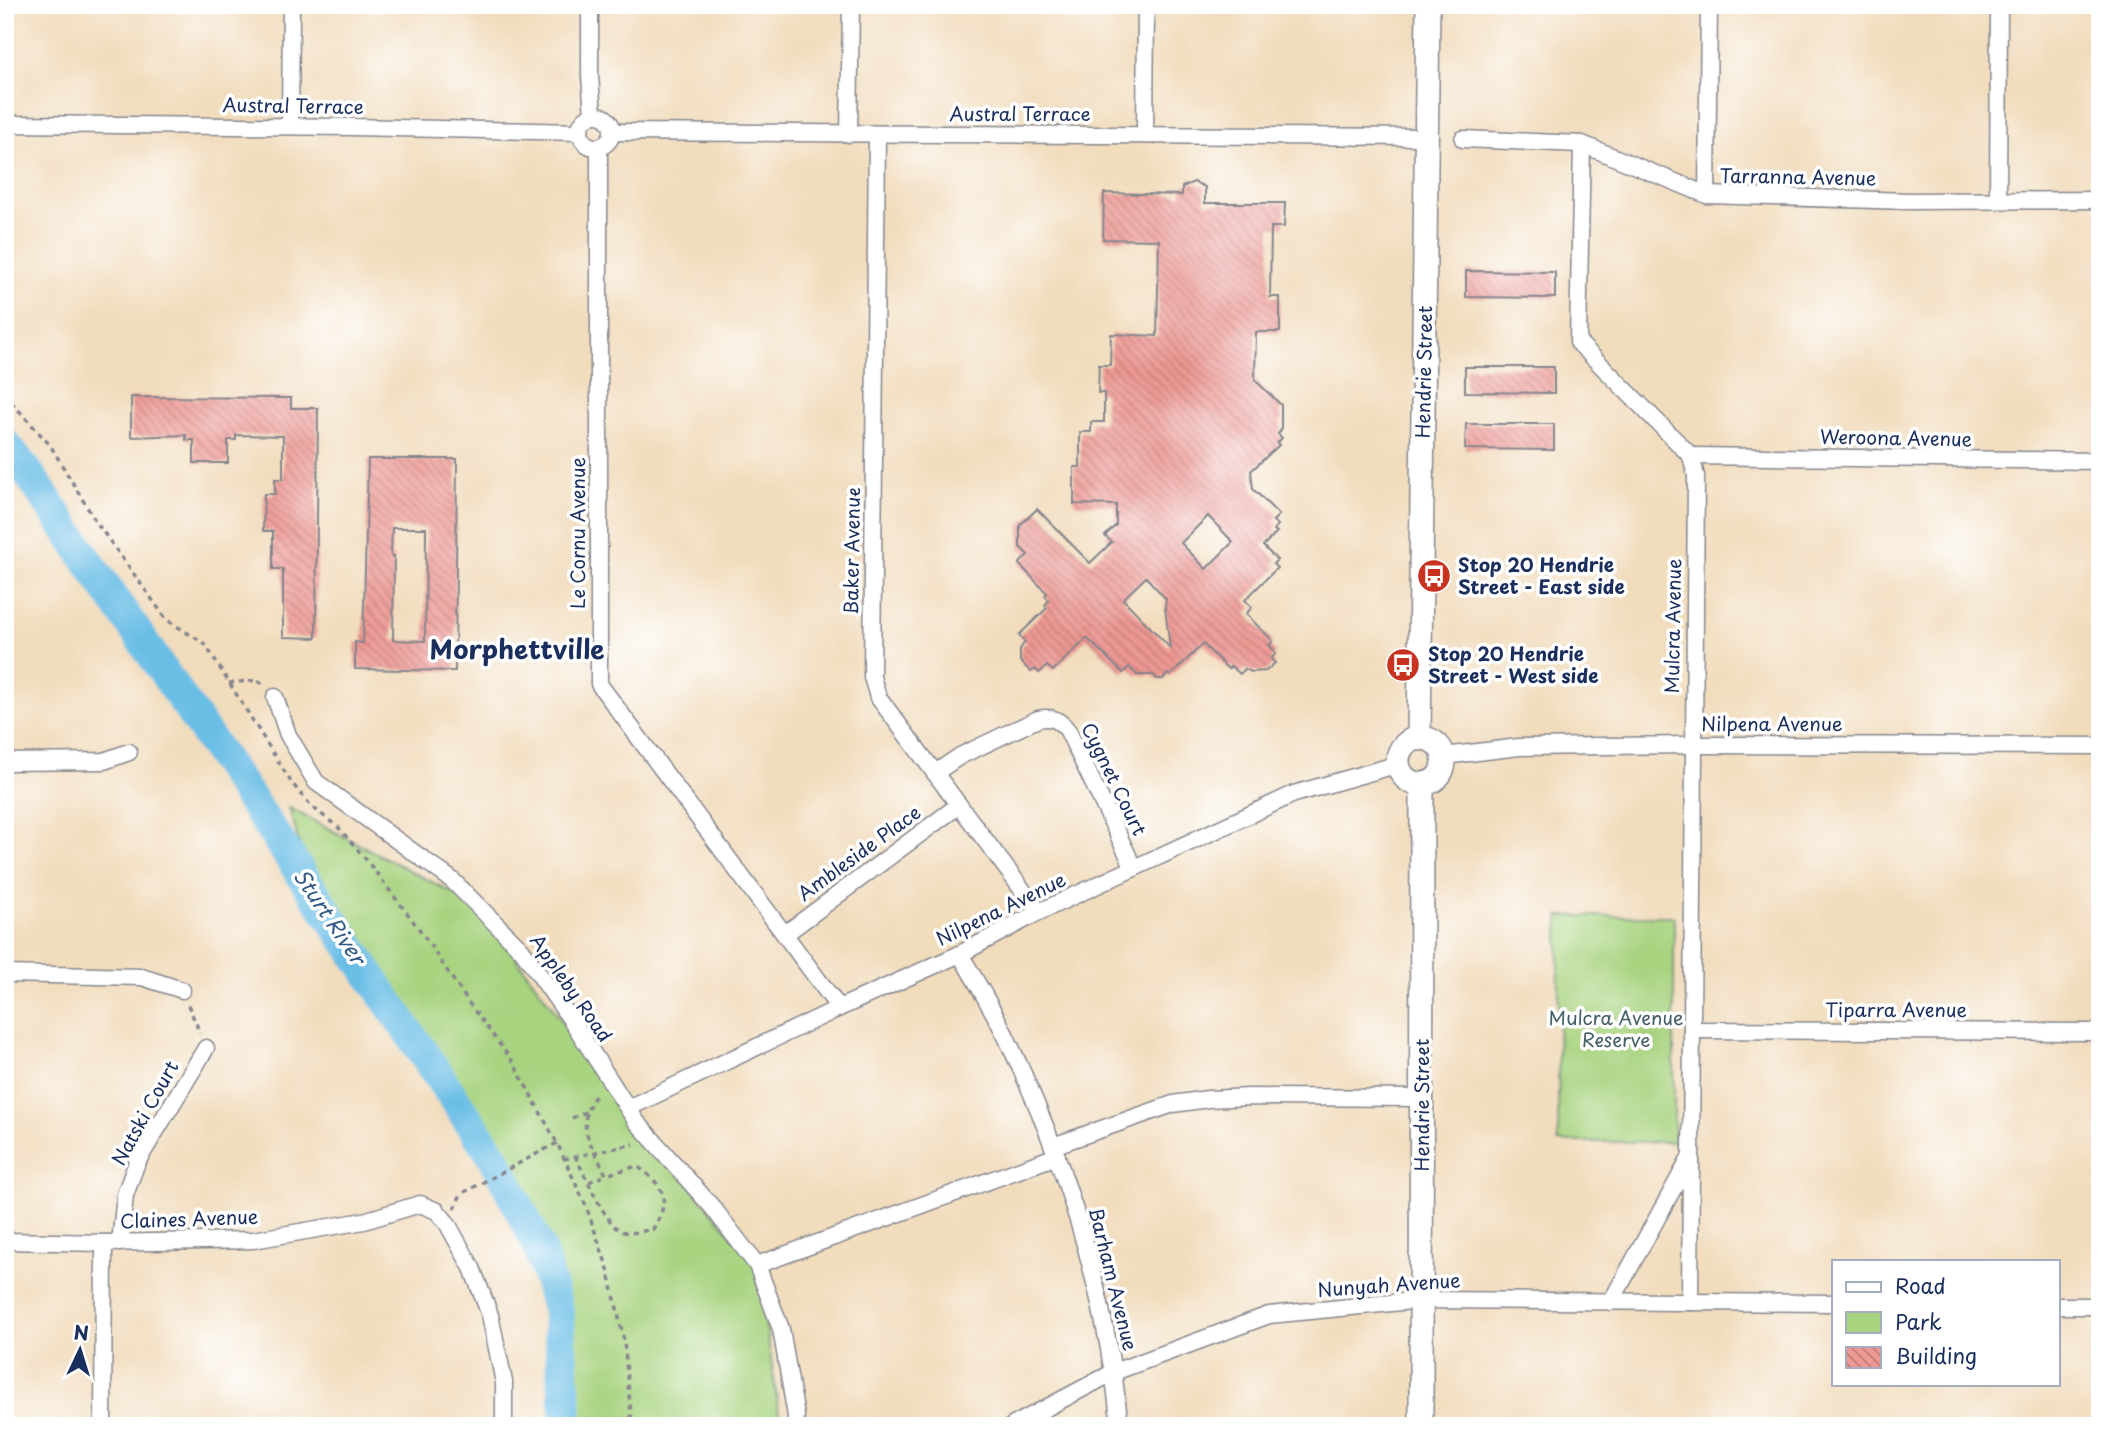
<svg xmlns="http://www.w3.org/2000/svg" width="2105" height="1431" viewBox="0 0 2105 1431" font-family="'Playpen Sans',sans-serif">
	<defs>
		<pattern id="building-back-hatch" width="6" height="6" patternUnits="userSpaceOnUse" patternTransform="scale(1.75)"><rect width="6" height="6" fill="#ee9893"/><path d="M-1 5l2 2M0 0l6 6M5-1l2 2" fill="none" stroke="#c07c7b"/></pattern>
	</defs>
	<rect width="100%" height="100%" fill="#fff"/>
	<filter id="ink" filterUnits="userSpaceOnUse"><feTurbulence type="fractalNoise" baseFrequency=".0143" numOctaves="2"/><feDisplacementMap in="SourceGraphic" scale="14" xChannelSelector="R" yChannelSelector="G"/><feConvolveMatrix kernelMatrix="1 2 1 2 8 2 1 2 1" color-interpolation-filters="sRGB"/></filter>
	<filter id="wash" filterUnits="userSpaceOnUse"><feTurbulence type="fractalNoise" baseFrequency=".00686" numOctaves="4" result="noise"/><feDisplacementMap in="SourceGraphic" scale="28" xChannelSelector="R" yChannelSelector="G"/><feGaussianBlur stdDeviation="1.57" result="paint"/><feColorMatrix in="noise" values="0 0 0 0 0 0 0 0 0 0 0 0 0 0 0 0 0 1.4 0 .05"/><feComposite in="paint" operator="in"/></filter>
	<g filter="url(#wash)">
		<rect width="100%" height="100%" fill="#f1dcbc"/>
		<g fill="#a8d37f" stroke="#62816e" stroke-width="2">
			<path d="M289 808 478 906 636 1121 757 1265 781 1426H567L558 1311 539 1247 494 1159 314 894Z"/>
			<path d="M1559 916H1674V1142H1558Z"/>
		</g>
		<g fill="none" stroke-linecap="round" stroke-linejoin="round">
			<path stroke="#6abee6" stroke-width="32" d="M5 444 29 474 495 1159 539 1247 558 1311 567 1426"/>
		</g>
		<g id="blocks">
			<g fill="url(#building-back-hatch)" fill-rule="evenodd">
				<path d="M1194 182 1205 187V203H1285L1284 227H1271L1270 297H1280V332H1256L1255 380 1281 405V430L1278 434 1282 438 1277 443 1279 445 1251 471 1253 489 1279 515 1273 521 1278 525 1274 530 1277 532 1263 546 1277 560 1273 564 1277 568 1245 600 1252 607 1246 614 1273 641 1269 645 1276 653 1271 659 1275 663 1266 671 1252 672 1245 669 1240 674 1231 666 1228 669 1203 644 1170 676 1168 674 1163 679H1157L1153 675H1137L1129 667 1123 673 1087 638 1053 671 1047 666 1039 673 1035 669 1031 672 1020 661V649L1025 642 1019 635 1047 608 1045 605 1049 600 1045 596 1047 593 1019 564 1028 555 1020 547V525L1037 509 1090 563 1112 542 1105 536 1116 525V505L1074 504V467H1080V432H1091V422H1104V393H1098L1099 365H1110L1111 334 1157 336 1159 240 1103 239 1104 193 1182 195V187ZM1208 516 1233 542 1206 569 1181 543ZM1146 577 1166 599 1165 607 1170 648 1123 599Z"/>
				<path d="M1466 271 1555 272V298L1466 297Z"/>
				<path d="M1465 367H1554V393L1465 392Z"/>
				<path d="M131 397 291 398V408H318L316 638 283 637V569H273V531H263L264 494H275V479H283V436L236 435V440H228V463H194V440H186V435L131 437Z"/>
				<path d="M1466 424H1554V450L1465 449Z"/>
				<path d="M368 459H457L455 671 355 669V642L363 643ZM392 528H426L425 641 393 640 394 556H391Z"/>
			</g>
		</g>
	</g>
	<g filter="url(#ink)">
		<use href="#blocks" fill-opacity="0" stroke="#86868d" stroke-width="2"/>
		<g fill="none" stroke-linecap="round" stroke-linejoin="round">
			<g stroke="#86868d" stroke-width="19">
				<g id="street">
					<path d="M590 5V76L593 115"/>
					<circle cx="596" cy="131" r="16"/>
					<path d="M5 124 353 127 580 132"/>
					<path d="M290 126 291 5"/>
					<path d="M613 132 1427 137"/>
					<path d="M849 134 851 5"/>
					<path d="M877 135 872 677 878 697 1039 912"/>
					<path d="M1145 135 1146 5"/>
					<path d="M1463 139 1582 144 1707 195 1909 201 2100 200"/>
					<path d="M1582 144 1578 342 1691 456 1696 476 1690 1302"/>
					<path d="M599 147V684L839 1008"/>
					<path d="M1707 195 1709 5"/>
					<path d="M1998 199 1999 5"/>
					<path d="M1691 456 2100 461"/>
					<path d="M275 697 288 735 316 782 452 880 522 950 574 1024 636 1121 713 1208 757 1265 781 1329 796 1416 795 1426"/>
					<path d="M1444 756 1519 747 1693 745 2100 746"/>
					<path d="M5 762 104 761 129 752"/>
					<path d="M935 773 960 756 1038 719C1052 716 1060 720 1068 731L1134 868"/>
					<path d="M785 934 959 805"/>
					<path d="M960 954C977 983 995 1012 1009 1043 1066 1163 1106 1293 1120 1426"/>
					<path d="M5 974 142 977 182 990"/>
					<path d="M1692 1030 2100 1032"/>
					<path d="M628 1108 839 1008 960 954 1039 912 1294 794 1399 764"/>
					<path d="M1053 1146 1173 1104 1208 1099 1249 1097 1422 1098"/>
					<path d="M5 1241 104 1243 253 1240 364 1221 420 1204 437 1211 447 1223 472 1268 490 1315 504 1382V1426"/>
					<path d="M120 1243 125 1195 137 1162 206 1048"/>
					<path d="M757 1265 1057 1156"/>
					<path d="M1611 1302 1690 1158"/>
					<path d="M2058 1306H2100"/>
					<path d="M103 1426 104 1243"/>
					<path d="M1012 1426 1114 1372 1269 1315 1422 1300 1834 1303"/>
				</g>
			</g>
			<g stroke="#86868d" stroke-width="26">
				<g id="secondary">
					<circle cx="1421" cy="761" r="23"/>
					<path d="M1419 739 1428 5"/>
					<path d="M1421 1426 1422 784"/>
				</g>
			</g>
			<g stroke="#86868d" stroke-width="3.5" stroke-dasharray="5 5" stroke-linecap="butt">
				<path d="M5 395 50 445 96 522 167 620 205 644 291 782 311 806 339 828 364 857 420 930 468 1002 513 1062 557 1143 586 1206 609 1272 624 1341 632 1426"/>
				<path d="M229 683 258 680 263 685"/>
				<path d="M188 1005 200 1033"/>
				<path d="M572 1118 586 1112"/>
				<path d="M575 1156C584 1172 605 1224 621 1231 630 1235 644 1231 653 1229 672 1198 664 1186 637 1166L606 1175C592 1143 572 1126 598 1092"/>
				<path d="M564 1159 634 1144"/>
				<path d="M589 1182 606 1175"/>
				<path d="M454 1209 461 1194 557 1143"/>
			</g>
			<use href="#street" stroke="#fff" stroke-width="16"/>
			<use href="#secondary" stroke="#fff" stroke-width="23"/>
		</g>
	</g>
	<defs>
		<g id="bus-disc" transform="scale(1.75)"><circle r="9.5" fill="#c8321e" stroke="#fff"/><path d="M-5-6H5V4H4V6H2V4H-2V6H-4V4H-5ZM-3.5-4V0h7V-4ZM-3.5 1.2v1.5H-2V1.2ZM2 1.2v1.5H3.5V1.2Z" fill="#fff"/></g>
	</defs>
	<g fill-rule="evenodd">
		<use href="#bus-disc" x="1434" y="576"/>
		<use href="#bus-disc" x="1403" y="665"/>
	</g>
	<g text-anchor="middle" stroke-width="7" stroke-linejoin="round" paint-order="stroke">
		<g font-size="19" fill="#1b2f5e" stroke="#fff">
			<text transform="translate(293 106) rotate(1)" y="7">Austral Terrace</text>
			<text x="1020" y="121">Austral Terrace</text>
			<text transform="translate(1798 177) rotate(1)" y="7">Tarranna Avenue</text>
			<text transform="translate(1424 372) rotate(-89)" y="7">Hendrie Street</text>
			<text transform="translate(1896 438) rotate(1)" y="7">Weroona Avenue</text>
			<text transform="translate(578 533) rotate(-90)" y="7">Le Cornu Avenue</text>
			<text transform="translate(852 551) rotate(-89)" y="7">Baker Avenue</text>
			<text transform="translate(1673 626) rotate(-89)" y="7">Mulcra Avenue</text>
			<text x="1772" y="731">Nilpena Avenue</text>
			<text transform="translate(1114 779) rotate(64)" y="7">Cygnet Court</text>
			<text transform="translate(859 853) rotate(-36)" y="7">Ambleside Place</text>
			<text transform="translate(1001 909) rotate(-26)" y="7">Nilpena Avenue</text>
			<text transform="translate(571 988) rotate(55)" y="7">Appleby Road</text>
			<text x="1896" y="1017">Tiparra Avenue</text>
			<text transform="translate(1422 1105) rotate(-90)" y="7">Hendrie Street</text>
			<text transform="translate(145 1113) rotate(-61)" y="7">Natski Court</text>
			<text transform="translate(189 1219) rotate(-2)" y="7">Claines Avenue</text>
			<text transform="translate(1113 1279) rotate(76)" y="7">Barham Avenue</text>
			<text transform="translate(1389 1285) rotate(-4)" y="7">Nunyah Avenue</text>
		</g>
		<g font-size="19" font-weight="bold" fill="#1b2f5e" stroke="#fff" text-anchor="start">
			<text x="1458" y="572">Stop 20 Hendrie<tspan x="1458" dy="22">Street - East side</tspan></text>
			<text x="1428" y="661">Stop 20 Hendrie<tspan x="1428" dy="22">Street - West side</tspan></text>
		</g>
		<g font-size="19" fill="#456068" stroke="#fff">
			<text x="1616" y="1025">Mulcra Avenue<tspan x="1616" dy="22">Reserve</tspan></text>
		</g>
		<g font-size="21" font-style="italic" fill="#335a87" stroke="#fff">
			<text transform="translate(329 917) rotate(56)" y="7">Sturt River</text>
		</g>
		<g font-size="26" font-weight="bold" fill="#1b2f5e" stroke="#fff">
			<text x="517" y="659">Morphettville</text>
		</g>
	</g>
	<rect width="2105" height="1431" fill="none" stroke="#fff" stroke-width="28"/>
	<rect x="1832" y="1260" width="228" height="126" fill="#ffffff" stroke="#a4acbf" stroke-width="2"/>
	<rect x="1846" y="1282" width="35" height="10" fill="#ffffff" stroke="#a4acbf" stroke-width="2"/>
	<text x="1895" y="1294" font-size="21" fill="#1b2f5e">Road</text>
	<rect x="1846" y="1312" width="35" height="21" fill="#a8d37f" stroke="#a4acbf" stroke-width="2"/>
	<text x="1895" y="1330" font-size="21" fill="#1b2f5e">Park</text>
	<rect x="1846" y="1347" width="35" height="21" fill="url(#building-back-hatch)" stroke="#a4acbf" stroke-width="2"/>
	<text x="1895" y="1364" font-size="21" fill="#1b2f5e">Building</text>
	<g transform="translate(80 1350) rotate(4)" stroke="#ffffff" stroke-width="5" paint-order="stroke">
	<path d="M0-5L12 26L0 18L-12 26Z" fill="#1b2f5e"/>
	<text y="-10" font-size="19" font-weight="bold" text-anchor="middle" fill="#1b2f5e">N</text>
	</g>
</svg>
